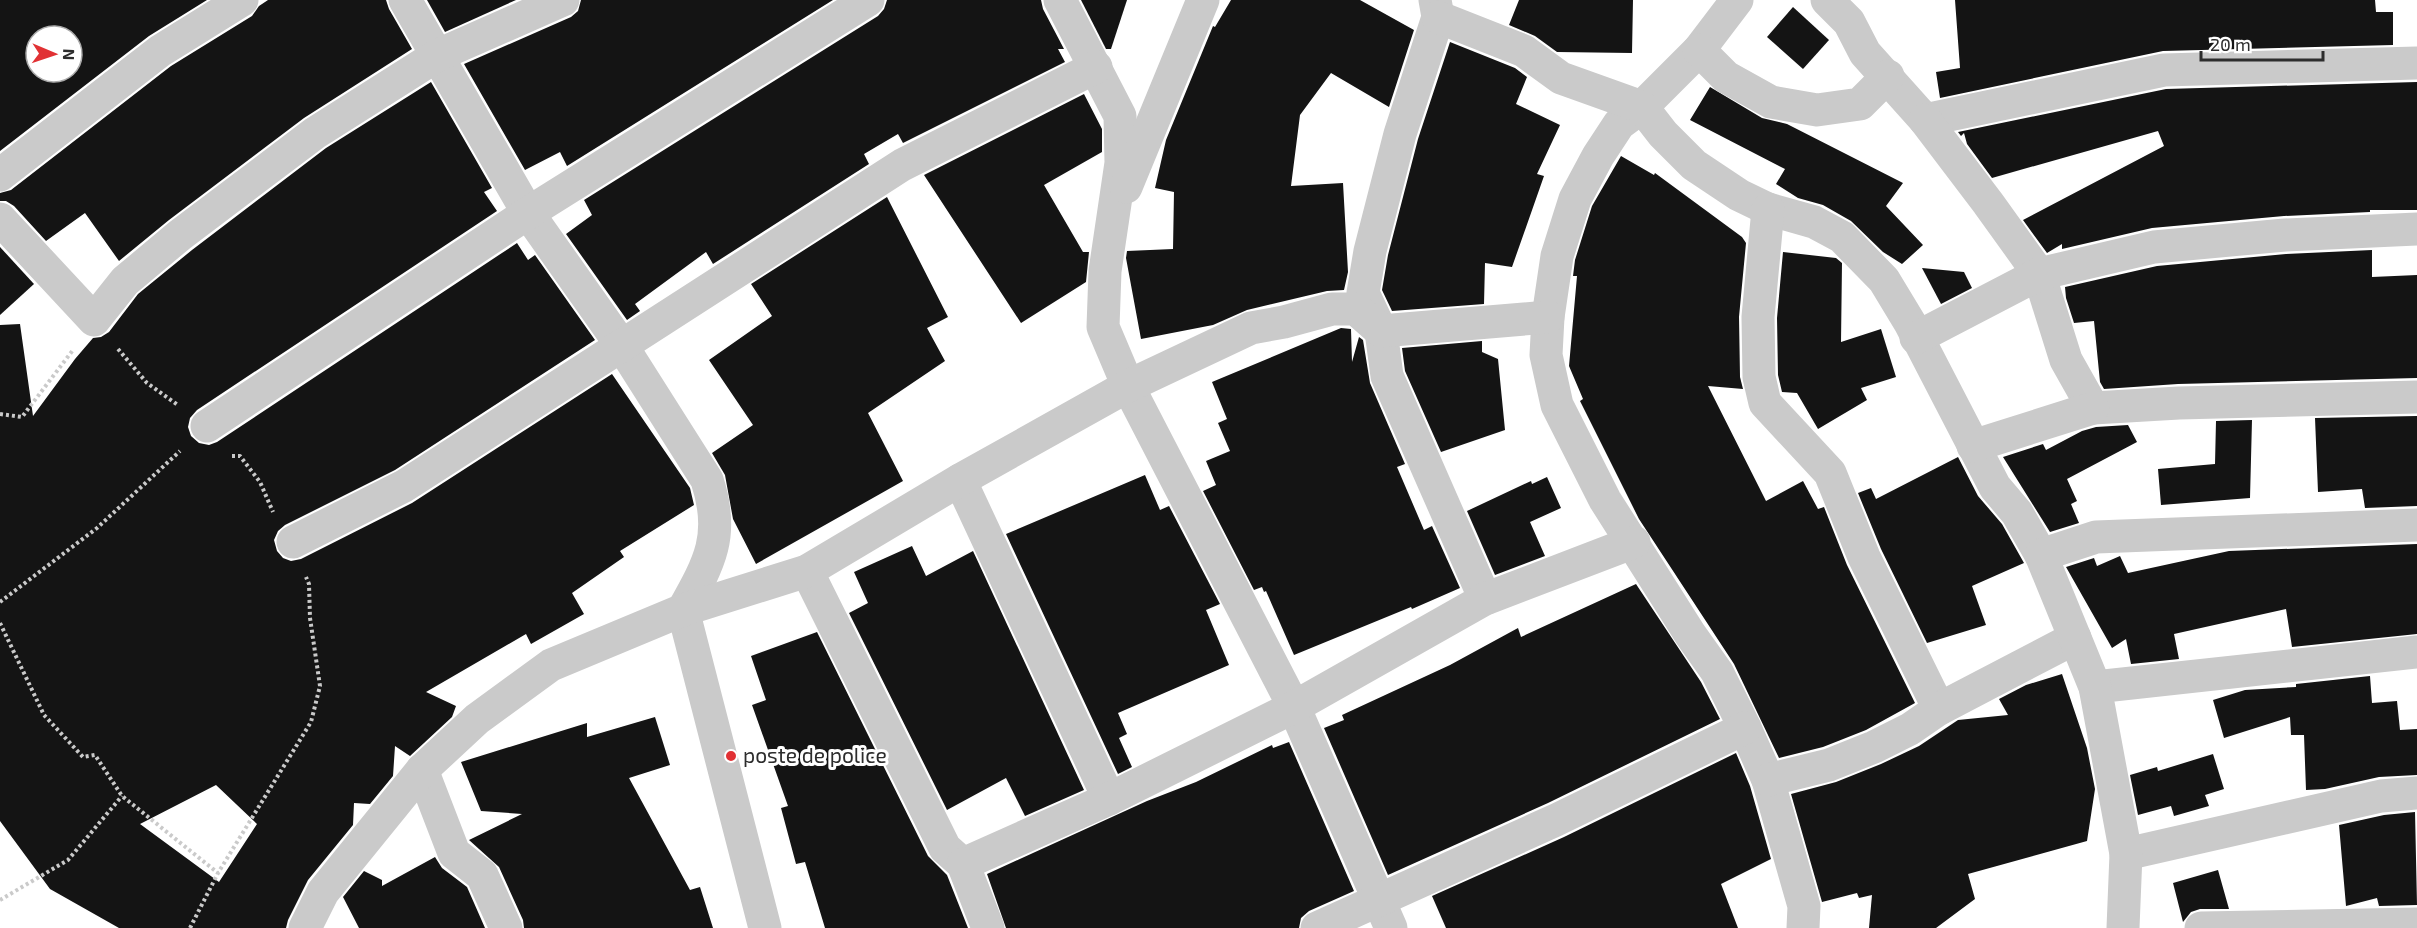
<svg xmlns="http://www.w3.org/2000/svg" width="2417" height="928" viewBox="0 0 2417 928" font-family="'Exo 2',sans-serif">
	<rect width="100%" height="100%" fill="#fff"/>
	<g fill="#141414" fill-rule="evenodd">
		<path d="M0 0H207L149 36 0 151ZM36 36H72V72H36Z"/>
		<path d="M268 0H386L389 9 412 49 304 118 169 220 119 261 85 213 46 241 14 206 6 201H0V193L11 190 171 66 252 16 259 6Z"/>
		<path d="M427 0H516L445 32Z"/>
		<path d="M581 0H833L567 166 560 152 525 170 464 64 571 17 578 11Z"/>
		<path d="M887 0H1041L1043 9 1064 49H1058L1065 62 903 143 898 134 864 154 869 164 713 264 706 252 635 304 640 311 627 320 566 234 592 215 584 200 878 16 884 9Z"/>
		<path d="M1081 0H1127L1111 49H1106Z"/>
		<path d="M1231 0H1360L1414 30 1389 107 1331 73 1300 115 1291 186 1343 183 1348 272 1344 290 1327 291 1247 310 1213 325 1141 339 1126 258 1127 251 1173 249 1174 192 1155 188 1166 140 1213 26 1215 27Z"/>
		<path d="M1519 0H1633L1632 53 1557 52 1535 36 1509 25Z"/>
		<path d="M1955 0H2375L2376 12H2393V45L2163 51 1940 98 1936 72 1960 68Z"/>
		<path d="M1793 7 1829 40 1803 69 1767 37Z"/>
		<path d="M1450 42 1515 68 1527 77 1516 104 1560 125 1537 174 1544 176 1512 267 1485 263 1484 304 1392 311 1382 290 1388 255 1418 139Z"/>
		<path d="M431 82 492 188 484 192 497 211 197 410 190 418 188 427 191 436 199 443 209 445 217 442 517 243 528 260 535 255 595 340 395 470 285 525 278 531 274 540 277 551 283 558 291 561 301 559 412 503 612 374 690 488 694 505 620 551 624 557 572 593 584 614 531 644 526 634 426 692 456 706 452 717 410 756 395 746 393 776 370 804 354 803 353 825 308 880 288 920 286 928H119L50 889 0 821V325L20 324 33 416 75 359 93 338 101 337 109 332 138 294 192 250 326 148ZM216 785 257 824 219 882 140 824Z"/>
		<path d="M2417 82V210H2370V212L2284 216 2152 228 2062 249V244L2047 253 2023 220 2164 146 2158 131 1992 178 1967 144 1964 133 1961 136 1958 132 2166 89Z"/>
		<path d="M1710 87 1762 118 1787 124 1903 183 1886 206 1923 245 1902 264 1883 252 1851 221 1823 205 1798 198 1776 184 1785 169 1690 120Z"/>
		<path d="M1084 94 1102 129V152L1044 185 1083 252H1089L1086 282 1021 323 924 175Z"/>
		<path d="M1621 156 1654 175 1655 173 1742 237 1746 243 1739 317 1740 377 1743 389 1708 386 1766 501 1803 481 1818 509 1824 507 1847 565 1915 703 1866 730 1823 747 1779 758 1734 664 1639 519 1580 401 1583 399 1569 366 1577 276H1573L1575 260 1592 206Z"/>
		<path d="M887 197 948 317 927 328 945 361 868 413 903 481 756 564 733 519 725 475 712 453 753 425 709 360 772 316 751 284Z"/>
		<path d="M0 247 34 284 0 315Z"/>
		<path d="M2372 250V277L2417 275V378L2178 384 2104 389 2100 382 2094 321 2074 323 2066 298 2065 287 2157 266 2286 254Z"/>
		<path d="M1783 252 1836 258 1842 263 1841 342 1881 329 1896 377 1861 388 1867 400 1818 429 1797 393 1782 392 1778 375 1777 318Z"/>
		<path d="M1922 268 1964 272 1972 288 1941 304Z"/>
		<path d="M1341 328 1351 329 1352 362 1359 337 1363 340 1370 383 1405 464 1397 467 1424 530 1432 526 1460 588 1412 609 1411 607 1294 655 1266 591 1264 592 1262 587 1254 590 1203 491 1216 485 1206 461 1230 451 1218 423 1227 419 1212 382Z"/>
		<path d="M1482 341V352L1498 359 1505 430 1441 452 1405 371 1402 348Z"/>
		<path d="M2417 416V506L2365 508 2362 489 2318 492 2315 418Z"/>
		<path d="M2252 420 2250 498 2161 505 2158 469 2215 464 2216 421Z"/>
		<path d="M2128 425 2137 442 2067 479 2077 501 2071 504 2079 523 2050 532 2003 457 2043 444 2046 450 2082 431 2096 427Z"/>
		<path d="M1958 457 1978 496 2002 524 2024 563 1972 586 1986 625 1927 643 1881 549 1858 493 1871 488 1876 499Z"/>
		<path d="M1145 475 1160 510 1169 506 1220 604 1206 610 1229 665 1118 713 1127 734 1119 738 1132 767 1118 774 1006 534Z"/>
		<path d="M1547 477 1561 508 1530 522 1545 556 1495 575 1467 511 1531 481 1532 484Z"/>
		<path d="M2417 544V634L2292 647 2286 609 2174 634 2179 659 2131 664 2126 639 2112 648 2066 567 2094 558 2097 566 2120 556 2128 573 2229 551Z"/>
		<path d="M912 546 926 576 973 551 1084 790 1025 816 1006 778 947 810 849 613 868 603 854 572Z"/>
		<path d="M1636 584 1701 682 1720 719 1548 803 1388 875 1324 728 1344 720 1342 715 1450 665 1518 628 1521 637Z"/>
		<path d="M817 632 928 856 947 875 968 928H825L805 862 796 864 781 808 788 806 752 705 766 700 751 656Z"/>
		<path d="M2062 674 2087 748 2095 789 2087 841 1968 874 1975 899 1936 928H1869L1872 895 1859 898 1857 893 1822 902 1791 794 1836 782 1881 764 1919 746 1958 720 2008 715 1999 699 2026 685Z"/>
		<path d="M2370 676 2372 703 2397 701 2400 730 2417 729V775L2379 777 2325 789 2306 790 2304 735H2291L2290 717 2224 738 2213 700 2245 690 2296 687V684Z"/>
		<path d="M655 717 670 765 629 778 690 890 700 887 713 928H524L523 920 499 867 469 840 522 814 481 811 461 762 587 723V737Z"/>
		<path d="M1289 742 1354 891 1309 911 1301 918 1299 928H1006L987 874 1147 801 1196 782 1272 745 1273 748Z"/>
		<path d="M1736 753 1750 786 1771 859 1721 884 1738 928H1446L1432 896 1564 837Z"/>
		<path d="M2213 754 2224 789 2205 795 2209 806 2174 816 2171 806 2138 815 2130 775 2157 767 2158 771Z"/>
		<path d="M2415 812 2417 905 2379 906 2377 898 2346 906 2339 825 2384 815Z"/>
		<path d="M435 857 442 868 467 887 485 928H359L343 897 364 871 382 880V886Z"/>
		<path d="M2218 870 2229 909H2200L2191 912 2183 922 2173 883Z"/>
	</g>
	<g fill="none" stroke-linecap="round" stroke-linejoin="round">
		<g stroke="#cacaca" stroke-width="4" stroke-dasharray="3 3" stroke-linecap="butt">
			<path d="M118 349 147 383 178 405"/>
			<path d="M0 414 22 417 73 350"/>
			<path d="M232 456H240L260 482 273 512"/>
			<path d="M0 602 97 528 180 451"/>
			<path d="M0 623 44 715 83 757 95 755 122 796 218 873"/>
			<path d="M0 900 68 860 122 796"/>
			<path d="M190 928 218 873 311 722 320 686 310 618 309 584 306 577"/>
		</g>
		<g stroke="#cacaca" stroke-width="33">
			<path d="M405 0 528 213 622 346 707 480C725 535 710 562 683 610"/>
			<path d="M1060 0 1120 116 1121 163 1105 271 1103 327 1128 386 1294 707 1391 928"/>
			<path d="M1435 0 1438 17 1400 134 1370 251 1363 293 1381 331 1387 376 1485 599"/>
			<path d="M1737 0 1699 50 1642 107 1619 124 1598 156 1575 199 1557 256 1548 317 1546 355 1557 405 1605 500 1690 634 1717 672 1745 728 1768 780 1804 906 1803 928"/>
			<path d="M1827 0 1849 22 1865 53 1925 120 2164 70 2417 63"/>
			<path d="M1438 17 1524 51 1561 78 1642 107 1663 134 1694 165 1739 195 1768 209 1814 222 1842 237 1884 280 1910 323 1995 487 2017 513 2041 555"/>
			<path d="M1699 50 1726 77 1771 102 1817 110 1860 104 1888 76"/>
			<path d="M1925 120 1988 203 2039 274 2066 360 2093 408 2179 403 2417 397"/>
			<path d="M0 175 160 51 242 0"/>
			<path d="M1126 187 1203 0"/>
			<path d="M1768 209 1758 317 1759 377 1765 403 1830 473 1864 557 1939 709"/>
			<path d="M0 219 94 320 125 281 180 235 315 133 438 55 563 0"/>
			<path d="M1916 338 2039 274 2154 247 2285 235 2417 229"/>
			<path d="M207 426 528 213 868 0"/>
			<path d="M1973 446 2093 408"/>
			<path d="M960 480 1109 799"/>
			<path d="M293 542 404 486 902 165 1096 67"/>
			<path d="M807 571 945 848 963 864 1109 799 1294 707 1485 599 1634 542"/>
			<path d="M683 610 765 928"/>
			<path d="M2095 687 2417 652"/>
			<path d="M422 770 454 853 482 875 506 928"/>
			<path d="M1768 780 1829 765 1874 747 1910 729 1939 709 2075 638"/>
			<path d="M2126 854 2381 796 2417 793"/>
			<path d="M963 864 988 928"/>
			<path d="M305 928 323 892 422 770 477 719 551 665 683 610 807 571 960 480 1128 386 1251 328 1284 322 1332 309H1356L1381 331 1548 317"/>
			<path d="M1317 928 1556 820 1745 728"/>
			<path d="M2123 928 2126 854 2095 687 2041 555 2096 537 2417 525"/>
			<path d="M2201 928 2417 924"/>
		</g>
	</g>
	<circle fill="#e13134" stroke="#fff" stroke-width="2" cx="731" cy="756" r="6"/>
	<g text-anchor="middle" stroke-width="6" stroke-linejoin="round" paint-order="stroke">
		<g font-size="21" fill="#2d2d2d" stroke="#fff" text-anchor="start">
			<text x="743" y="763">poste de police</text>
		</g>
	</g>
	<g transform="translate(54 54) rotate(92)"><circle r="28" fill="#ffffff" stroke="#ababab" stroke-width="1.5"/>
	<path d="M0-4.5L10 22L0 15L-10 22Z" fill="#e13134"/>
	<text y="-9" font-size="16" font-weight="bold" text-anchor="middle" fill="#2d2d2d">N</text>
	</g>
	<path d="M2201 51v9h122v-9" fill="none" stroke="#2d2d2d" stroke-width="3"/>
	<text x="2210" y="51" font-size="18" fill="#2d2d2d" stroke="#ffffff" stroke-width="4.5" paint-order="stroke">20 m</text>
</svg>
